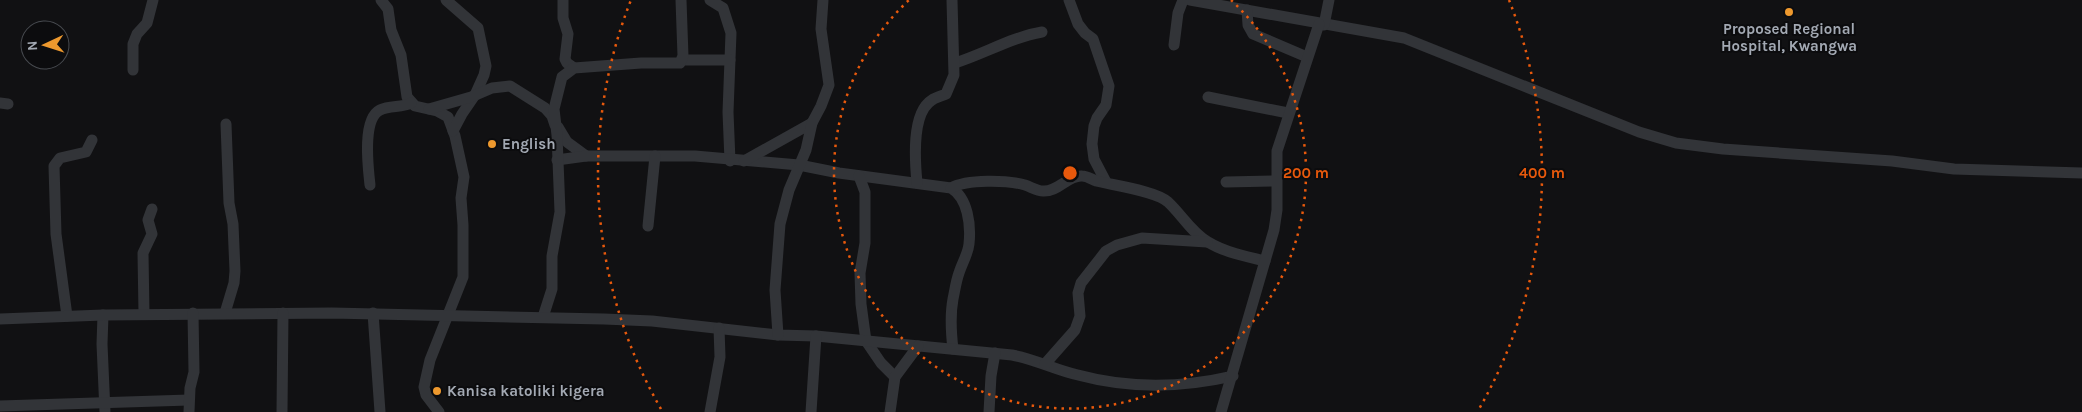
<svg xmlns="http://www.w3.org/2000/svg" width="2082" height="412" viewBox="0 0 2082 412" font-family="Karla,sans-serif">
	<rect width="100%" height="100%" fill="#111113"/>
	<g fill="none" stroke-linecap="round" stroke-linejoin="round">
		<g stroke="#323438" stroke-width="11">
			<path d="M381 0 388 9 391 30 401 55 407 97 415 106 437 111 448 117 455 136 464 177 461 198 463 225V277L430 360 424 387 426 395 439 412"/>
			<path d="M446 0 478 28 486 66 484 75 475 95 462 114 453 131"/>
			<path d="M563 0V18L568 34 565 59 567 63 574 68"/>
			<path d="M710 0 723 8 731 33 728 112 730 161"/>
			<path d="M1069 0 1078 24 1085 33 1093 39 1109 86 1106 105 1097 118 1094 126 1092 144 1094 159 1106 182"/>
			<path d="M1190 0 1404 38 1639 132 1676 143 1723 149 1892 161 1954 169 2082 173"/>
			<path d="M1247 10 1248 25 1253 34 1307 57"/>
			<path d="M1324 25 1329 0"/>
			<path d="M1174 45 1178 13 1183 0"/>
			<path d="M683 60H730"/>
			<path d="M955 63C984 54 1012 37 1042 32"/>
			<path d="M133 70V44L137 34 147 23 153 0"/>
			<path d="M1208 97 1288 113"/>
			<path d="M0 103 8 104"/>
			<path d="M429 109 471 97 492 88 510 86 545 108 552 116 555 125 558 127 567 142 586 156"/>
			<path d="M557 160 586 156H695L799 165 839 173 951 188C968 198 971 225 969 244 968 254 962 263 959 273 956 281 955 290 953 299 950 315 951 332 953 349"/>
			<path d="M744 161 812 123"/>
			<path d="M859 176 865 192V243L860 273 861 304 866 341 881 363 895 377"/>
			<path d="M1226 182 1275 181"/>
			<path d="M917 183C915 162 911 113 932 100 936 97 942 96 946 94L954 75 952 0"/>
			<path d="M370 185C368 167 362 119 380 110 390 105 402 108 411 103"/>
			<path d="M951 188C967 179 1007 180 1025 185 1031 187 1037 191 1043 191 1058 192 1068 175 1082 176 1087 176 1091 179 1096 181 1112 185 1157 191 1168 202 1182 215 1191 232 1208 242 1224 252 1247 257 1265 261"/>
			<path d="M648 226 655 156"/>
			<path d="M225 313 234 283 235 271 233 224 229 203 226 124"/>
			<path d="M373 313 380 412"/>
			<path d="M144 314 143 253 152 234 148 220 152 209"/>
			<path d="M103 315 102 344 105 412"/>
			<path d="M67 316 56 234 54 166 60 158 86 152 92 140"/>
			<path d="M543 317 552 289V256L560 212 557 135 554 109 562 77 574 68 641 63H680L683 56 681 0"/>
			<path d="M0 319 103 315 332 313 604 319 652 321 778 335 816 336 1012 355C1035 359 1055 370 1078 375 1130 389 1181 388 1233 376"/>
			<path d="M778 335 775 290 780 224 789 190 806 150 812 123 821 106 829 85 821 29 823 0"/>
			<path d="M1045 364 1075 330 1080 316 1078 293 1081 283 1106 251 1117 245 1142 238 1207 242"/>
			<path d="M0 406 189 400"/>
			<path d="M189 412 190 388 194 372 193 313"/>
			<path d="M282 412 283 313"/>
			<path d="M710 412 720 357 719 328"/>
			<path d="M811 412 816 336"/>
			<path d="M890 412 895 377 918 346"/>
			<path d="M989 412 991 376 995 353"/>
			<path d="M1221 412 1274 230 1277 210V151L1319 24"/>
		</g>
	</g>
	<g fill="none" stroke="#e8590c" stroke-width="2.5" stroke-dasharray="2.5 5">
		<path d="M1231 0A236 236 0 1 1 909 0"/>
		<path d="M661 409A472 472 0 0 1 631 0M1509 0A472 472 0 0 1 1479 409"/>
	</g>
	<g fill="#ee992e" stroke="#0c0c0e" stroke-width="2">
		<circle cx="1789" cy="12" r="5"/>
		<circle cx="492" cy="144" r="5"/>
		<circle cx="437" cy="391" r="5"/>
	</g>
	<g text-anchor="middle" stroke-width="4" stroke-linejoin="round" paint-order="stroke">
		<g font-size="15" font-weight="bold" fill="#a3a9b3" stroke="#0c0c0e" text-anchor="start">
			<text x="1789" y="34" text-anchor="middle">Proposed Regional<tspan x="1789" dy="17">Hospital, Kwangwa</tspan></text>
			<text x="502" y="149">English</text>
			<text x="447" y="396">Kanisa katoliki kigera</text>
		</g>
	</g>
	<circle cx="1070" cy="173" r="8" fill="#e8590c" stroke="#0c0c0e" stroke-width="2.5"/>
	<g font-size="15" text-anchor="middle" font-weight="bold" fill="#e8590c" stroke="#0c0c0e" stroke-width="4" stroke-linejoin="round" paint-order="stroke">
		<text x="1306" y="178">200 m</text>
		<text x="1542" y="178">400 m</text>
	</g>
	<g transform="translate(45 45) rotate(266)"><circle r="24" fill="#0c0c0e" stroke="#484b50"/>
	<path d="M0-4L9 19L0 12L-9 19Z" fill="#ee992e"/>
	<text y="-8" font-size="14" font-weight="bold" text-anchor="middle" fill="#a3a9b3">N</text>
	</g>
</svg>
